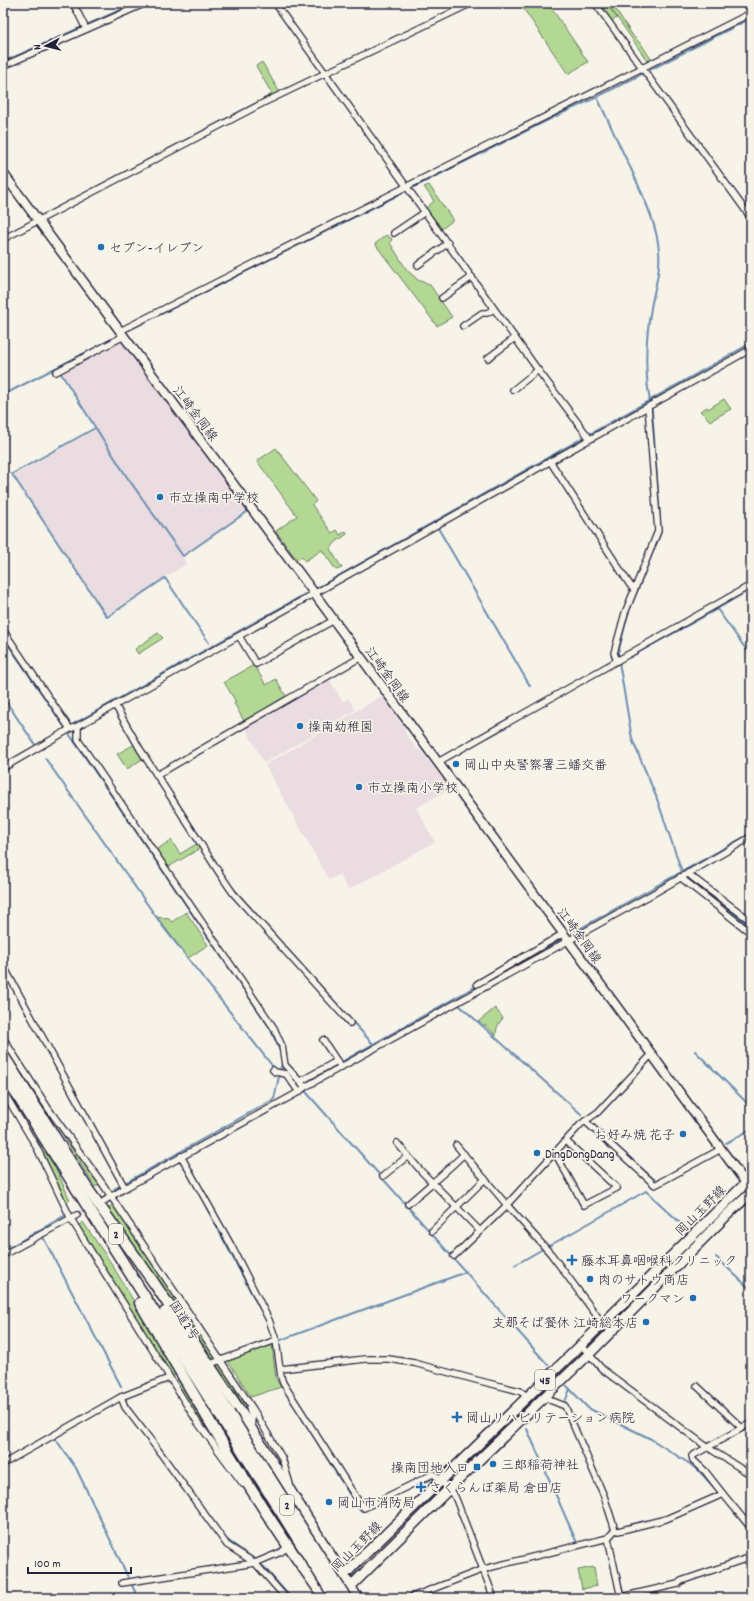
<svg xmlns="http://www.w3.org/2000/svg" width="754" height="1601" viewBox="0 0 754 1601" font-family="Dekko,'Klee One',sans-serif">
	<rect width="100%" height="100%" fill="#f7f3e8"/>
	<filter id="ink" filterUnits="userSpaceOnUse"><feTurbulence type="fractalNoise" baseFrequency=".025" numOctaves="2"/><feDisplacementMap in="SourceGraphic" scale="8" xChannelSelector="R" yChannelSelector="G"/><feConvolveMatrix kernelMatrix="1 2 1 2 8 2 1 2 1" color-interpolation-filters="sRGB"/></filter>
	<g filter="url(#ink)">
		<g fill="#eadce1">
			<path d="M120 342H124L247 509 216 533 182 555 186 564 107 615 14 475 97 428 61 371Z"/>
			<path d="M329 679 343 702 349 698 355 710 264 763 245 727Z"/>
			<path d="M382 696 405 729V733L417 749 421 750 442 779 445 777 452 787 416 808 435 842 348 890 340 874 329 880 265 765Z"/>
		</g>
		<g fill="#b2d893" stroke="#6a7d67">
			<path d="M521 3H548L588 62 568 74 525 11Z"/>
			<path d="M598 3H606L617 18 612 21Z"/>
			<path d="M607 3H616L613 5 633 36 642 45 651 59 648 62Z"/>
			<path d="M262 62 280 93 262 101 261 100 272 94 256 66Z"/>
			<path d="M429 185 453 220 442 229 426 208 434 201 424 187Z"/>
			<path d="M386 235 392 239 390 243 407 270 418 280 430 285 452 317 437 326 375 244Z"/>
			<path d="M724 399 731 409 710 421 700 411 707 407 708 409Z"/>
			<path d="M276 448 316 501 312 505 332 533 337 530 340 535 346 531 347 534 336 542 330 549 342 568 336 570 322 550 305 561 302 557 297 560 276 531 297 516 257 461Z"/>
			<path d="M158 633 163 638 138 654 135 649Z"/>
			<path d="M254 665 266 685 276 679 286 696 244 721 234 703 236 702 224 682Z"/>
			<path d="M135 744 144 758 127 769 117 754Z"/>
			<path d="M171 840 180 854 198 843 200 847 199 849 167 868 155 851Z"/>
			<path d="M186 912 208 945 188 958 157 917 169 919 172 922Z"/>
			<path d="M495 1008 503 1018C498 1024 496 1028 496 1036L485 1025 482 1026 478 1022Z"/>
			<path d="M58 1127 99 1185 95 1187Z"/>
			<path d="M36 1138 56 1169 70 1200 65 1203Z"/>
			<path d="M113 1205 215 1358 212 1361 108 1208Z"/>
			<path d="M83 1222 111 1263 178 1375 170 1376 78 1226Z"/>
			<path d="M272 1345 276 1379 281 1387 251 1397 228 1361Z"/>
			<path d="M177 1359 279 1520 258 1492Z"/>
			<path d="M214 1364H219L250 1413 248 1417Z"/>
			<path d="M181 1377 222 1448H220L202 1425 177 1383 176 1381Z"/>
			<path d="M594 1567 597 1586 582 1589 578 1570Z"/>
		</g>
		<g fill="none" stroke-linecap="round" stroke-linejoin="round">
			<g stroke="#6c8eb0" stroke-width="2">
				<path d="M3 62 136 3"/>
				<path d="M597 97C609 122 620 147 632 171 643 196 657 224 659 251 661 270 654 290 651 308 645 342 644 377 652 411L661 532 628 614 618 653V658"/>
				<path d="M129 330 552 118 597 97 751 18"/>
				<path d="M60 372 127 477 183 556 248 511"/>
				<path d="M3 395 116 337"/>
				<path d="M95 428 12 474 107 617 165 578 209 643"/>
				<path d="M438 528 530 686"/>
				<path d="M317 588 751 343"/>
				<path d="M751 589 717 609 751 656"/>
				<path d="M3 637 270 1028 280 1051"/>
				<path d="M630 657 717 609"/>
				<path d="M619 662 632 739 656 796 682 872 686 877 751 927"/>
				<path d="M3 697 36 746"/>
				<path d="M68 727 305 594"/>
				<path d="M75 728V742"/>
				<path d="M488 737 499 731"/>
				<path d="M45 758 164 928 274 1068 279 1070"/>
				<path d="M3 764 65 729"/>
				<path d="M175 798 203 842"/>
				<path d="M231 886 256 914"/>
				<path d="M572 933 751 833"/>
				<path d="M520 962 560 940"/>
				<path d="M459 1005 581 1114"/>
				<path d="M351 1020 373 1044"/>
				<path d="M695 1051 751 1107"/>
				<path d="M291 1075 548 1365"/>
				<path d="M304 1083 478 985"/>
				<path d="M610 1140 657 1182"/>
				<path d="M726 1143 751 1129"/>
				<path d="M192 1180 260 1309"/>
				<path d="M114 1189 274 1099 282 1063"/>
				<path d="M43 1237 121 1386"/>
				<path d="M547 1247 646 1191 687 1229"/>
				<path d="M3 1251 64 1216"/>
				<path d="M716 1257 751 1290"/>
				<path d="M515 1265 541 1250"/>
				<path d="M278 1341 466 1272"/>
				<path d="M277 1364 279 1378"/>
				<path d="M567 1386 588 1408 651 1439 690 1464 701 1473 719 1493"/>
				<path d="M126 1397V1402L133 1413"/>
				<path d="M565 1402 570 1389"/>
				<path d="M299 1413 358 1508 362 1511 364 1510"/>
				<path d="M139 1420 155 1442"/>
				<path d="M527 1429 577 1543"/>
				<path d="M54 1437 76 1468 138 1598"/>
				<path d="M404 1491 432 1479"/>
				<path d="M734 1512 751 1533"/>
				<path d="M226 1539 253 1558"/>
				<path d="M263 1566 291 1598"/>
				<path d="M619 1576 624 1595"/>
				<path d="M3 1592 4 1598"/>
			</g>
			<path stroke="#ccc9c5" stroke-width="5.5" stroke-dasharray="5.5 3" stroke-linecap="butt" d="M77 1215 90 1208"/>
			<g stroke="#22223b" stroke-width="8">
				<g id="street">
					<path d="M73 3 86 29"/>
					<path d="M275 3 538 370 590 439"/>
					<path d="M595 3 751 218"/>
					<path d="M3 66 146 3"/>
					<path d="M394 233 425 212"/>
					<path d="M3 239 263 103 472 3"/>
					<path d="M418 265 448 243"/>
					<path d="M442 298 472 277"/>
					<path d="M463 326 482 313H487L494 309"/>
					<path d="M120 331 751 13"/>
					<path d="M488 358 515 338"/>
					<path d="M56 372 124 336"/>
					<path d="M513 390 538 370"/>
					<path d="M550 461 630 585 634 590"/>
					<path d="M3 630 70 729"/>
					<path d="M239 636 256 664 334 620"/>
					<path d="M617 661 614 653 625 613 658 531 648 407"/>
					<path d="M115 705 140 749 220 874 233 893 350 1023"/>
					<path d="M78 726V740L274 1028 282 1046 285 1065 305 1087"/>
					<path d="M438 762 751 585"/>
					<path d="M3 768 70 729 78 726 751 349"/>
					<path d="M157 775 361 657"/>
					<path d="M688 873 692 877 751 921"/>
					<path d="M680 877 751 933"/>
					<path d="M3 965 125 1188 299 1092 305 1087 656 892 751 837"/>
					<path d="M477 984 564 933"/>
					<path d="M3 1038 48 1108 102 1183 253 1409 282 1458 290 1484"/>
					<path d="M323 1040 337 1061"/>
					<path d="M273 1070 275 1072 286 1074 299 1092"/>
					<path d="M301 1081 337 1061 341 1067"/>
					<path d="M3 1091 37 1148 71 1219 198 1423 243 1484"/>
					<path d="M585 1121 655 1185 721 1149"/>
					<path d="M397 1143 421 1171 480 1231"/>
					<path d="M456 1145 506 1204 551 1254 603 1324"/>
					<path d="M555 1153 584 1205 617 1188 566 1141"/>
					<path d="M181 1156 231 1245 269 1320 276 1340 281 1377 283 1383 357 1499 364 1508 433 1474 435 1475 453 1493 456 1499 494 1598"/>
					<path d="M383 1176 408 1156"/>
					<path d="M104 1201 125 1188"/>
					<path d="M408 1204C427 1187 446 1172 464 1154"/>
					<path d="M432 1231 485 1179"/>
					<path d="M3 1255 77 1215"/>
					<path d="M454 1256 503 1209 581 1124 598 1112 652 1054"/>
					<path d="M581 1345 602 1369 707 1447 751 1475"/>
					<path d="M213 1363 276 1340"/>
					<path d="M281 1369 365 1359H389L414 1363 480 1381 520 1391 528 1397"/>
					<path d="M697 1386 742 1428"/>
					<path d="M546 1395 550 1400 565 1406 604 1496 615 1530"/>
					<path d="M121 1397 125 1407 156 1447 227 1545 255 1563 286 1598"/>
					<path d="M249 1408 252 1418 251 1429"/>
					<path d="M3 1464 121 1397 169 1378"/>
					<path d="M723 1494 751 1528"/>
					<path d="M615 1530 618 1531 666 1519 723 1494 705 1471 693 1460 692 1456 751 1423"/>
					<path d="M608 1538 621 1598"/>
					<path d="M122 1583 255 1563 281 1552 289 1546"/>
					<path d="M621 1597 678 1584 681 1581 751 1557"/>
					<path d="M409 1598 484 1569 608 1538 615 1530"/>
				</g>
			</g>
			<g stroke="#22223b" stroke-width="11">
				<path id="secondary" d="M3 173 311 589 751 1190"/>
			</g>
			<g stroke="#22223b" stroke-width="12">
				<g id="primary">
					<path d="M339 1581 358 1561 581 1345 751 1178"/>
					<path d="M345 1592 449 1489 589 1354 730 1212 751 1193"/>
				</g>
			</g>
			<g stroke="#22223b" stroke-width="13">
				<g id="highway">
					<path d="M3 1055 85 1185"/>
					<path d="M3 1073 221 1417"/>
					<path d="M82 1181 154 1283 236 1405 357 1598"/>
					<path d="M140 1303C199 1403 256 1505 325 1598"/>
					<path d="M165 1312 229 1413"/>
				</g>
			</g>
			<use href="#street" stroke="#f7f3e8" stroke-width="5.5"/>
			<use href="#secondary" stroke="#f7f3e8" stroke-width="8"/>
			<use href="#primary" stroke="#f7f3e8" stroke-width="9"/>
			<use href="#highway" stroke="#f7f3e8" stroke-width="10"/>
			<g stroke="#22223b" stroke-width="13" stroke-linecap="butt">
				<g id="highway-bridge">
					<path d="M229 1413 346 1598"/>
					<path d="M221 1417 335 1598"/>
				</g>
			</g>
			<use href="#highway-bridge" stroke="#f7f3e8" stroke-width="10"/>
		</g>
	</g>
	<g fill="#1f6fb2" stroke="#f7f3e8" stroke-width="1.5">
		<circle cx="101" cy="247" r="4"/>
		<circle cx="160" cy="497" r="4"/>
		<circle cx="300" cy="726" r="4"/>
		<circle cx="456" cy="764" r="4"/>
		<circle cx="359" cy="787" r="4"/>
		<circle cx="683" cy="1134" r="4"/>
		<circle cx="537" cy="1153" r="4"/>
		<path d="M570 1254h4v4h4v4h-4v4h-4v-4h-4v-4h4z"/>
		<circle cx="590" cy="1279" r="4"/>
		<circle cx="693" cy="1298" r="4"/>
		<circle cx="646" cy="1322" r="4"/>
		<path d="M455 1411h4v4h4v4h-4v4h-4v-4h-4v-4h4z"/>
		<circle cx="493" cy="1464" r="4"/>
		<rect x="473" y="1463" width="8" height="8" rx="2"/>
		<path d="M419 1481h4v4h4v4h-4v4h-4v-4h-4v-4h4z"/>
		<circle cx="329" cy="1502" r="4"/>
	</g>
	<g text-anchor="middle" stroke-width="3.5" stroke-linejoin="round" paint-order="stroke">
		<g fill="#f7f3e8" stroke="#62616f" stroke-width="1">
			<rect x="109" y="1224" width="14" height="20" rx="3"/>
			<rect x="535" y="1370" width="20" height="20" rx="3"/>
			<rect x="280" y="1495" width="14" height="20" rx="3"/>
		</g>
		<g font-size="12" font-weight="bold" fill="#22223b">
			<text x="116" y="1238">2</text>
			<text x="545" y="1384">45</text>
			<text x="287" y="1509">2</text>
		</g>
		<g font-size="13" fill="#22223b" stroke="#f7f3e8" text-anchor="start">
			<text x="109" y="252">セブン-イレブン</text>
			<text x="168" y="502">市立操南中学校</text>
			<text x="308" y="731">操南幼稚園</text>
			<text x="464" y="769">岡山中央警察署三蟠交番</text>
			<text x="367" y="792">市立操南小学校</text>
			<text x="675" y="1139" text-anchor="end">お好み焼 花子</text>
			<text x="545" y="1158">DingDongDang</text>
			<text x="581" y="1265">藤本耳鼻咽喉科クリニック</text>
			<text x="598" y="1284">肉のサトウ商店</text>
			<text x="685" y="1303" text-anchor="end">ワークマン</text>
			<text x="638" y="1327" text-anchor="end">支那そば餐休 江崎総本店</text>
			<text x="466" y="1422">岡山リハビリテーション病院</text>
			<text x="501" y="1469">三郎稲荷神社</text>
			<text x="469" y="1472" text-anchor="end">操南団地入口</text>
			<text x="429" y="1492">さくらんぼ薬局 倉田店</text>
			<text x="337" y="1507">岡山市消防局</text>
		</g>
		<g font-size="13" fill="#22223b" stroke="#f7f3e8">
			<text transform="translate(196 413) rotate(53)" y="5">江崎金岡線</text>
			<text transform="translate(388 674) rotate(54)" y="5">江崎金岡線</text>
			<text transform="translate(580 935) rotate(54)" y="5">江崎金岡線</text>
			<text transform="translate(700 1210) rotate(-45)" y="5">岡山玉野線</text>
			<text transform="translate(185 1320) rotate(58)" y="5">国道2号</text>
			<text transform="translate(356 1546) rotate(-45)" y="5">岡山玉野線</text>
		</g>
	</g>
	<rect width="754" height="1601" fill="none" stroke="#f7f3e8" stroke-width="16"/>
	<rect x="8" y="8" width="738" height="1585" fill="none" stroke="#22223b" stroke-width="1.5" filter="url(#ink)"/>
	<g transform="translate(46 46) rotate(263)" stroke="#f7f3e8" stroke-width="3" paint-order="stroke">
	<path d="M0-3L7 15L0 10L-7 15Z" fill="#22223b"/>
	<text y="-6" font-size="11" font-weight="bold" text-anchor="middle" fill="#22223b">N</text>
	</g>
	<path d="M28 1567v6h103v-6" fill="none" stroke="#22223b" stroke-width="2"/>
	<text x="34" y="1567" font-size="12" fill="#22223b" stroke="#f7f3e8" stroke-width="3" paint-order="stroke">100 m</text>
</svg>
